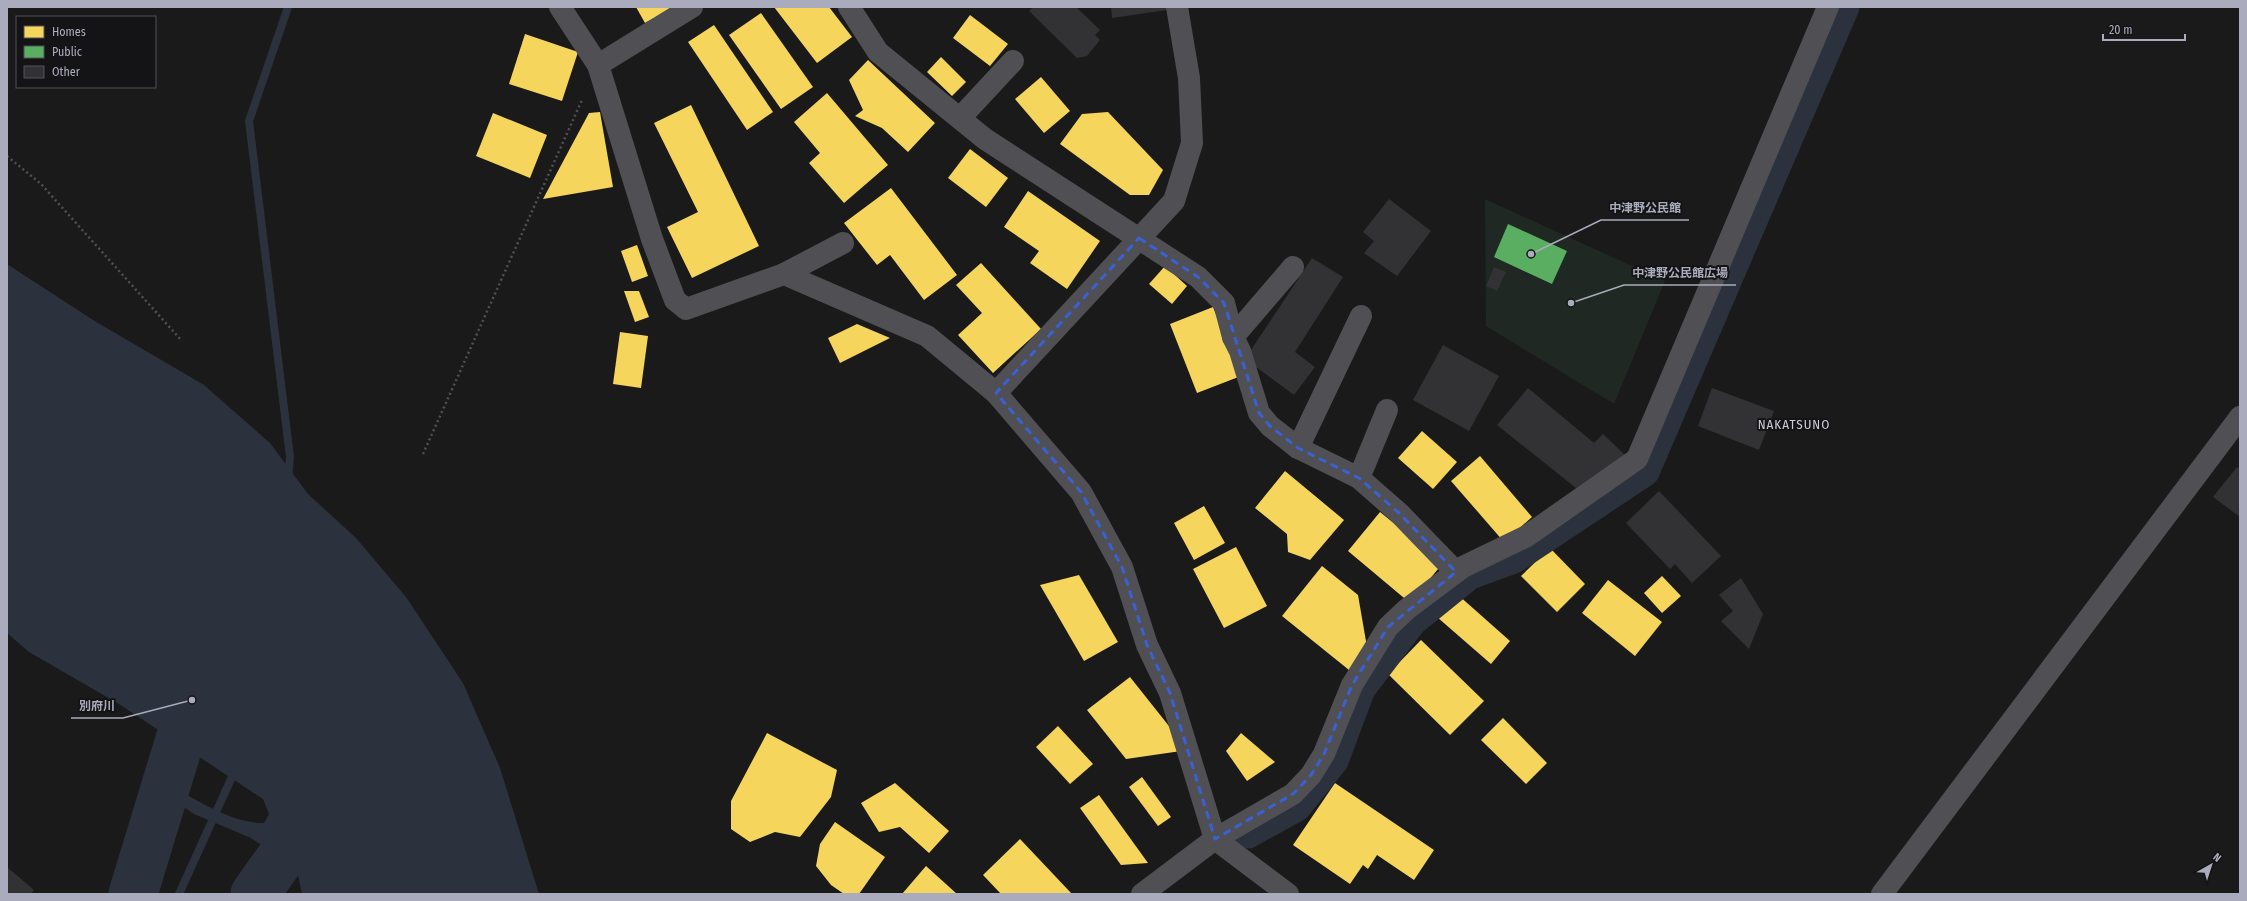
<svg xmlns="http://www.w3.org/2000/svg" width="2247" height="901" viewBox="0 0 2247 901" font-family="'Fira Sans Condensed','Noto Sans JP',sans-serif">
	<rect width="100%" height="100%" fill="#1a1a1a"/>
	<path fill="#1f2822" d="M1485 199 1665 281 1614 404 1486 326Z"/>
	<path fill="#2b313d" d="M7 264 93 320 204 385 270 443 308 494 356 538 406 597 463 683 500 768 539 894H302L298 875 273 853 251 838 194 814 176 802 164 780C189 797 233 824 264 823L269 814 263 799 119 704 29 652 7 633Z"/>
	<g fill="#f6d55c">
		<path d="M636 7H674L645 23Z"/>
		<path d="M774 7H829L852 37 817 63Z"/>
		<path d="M761 13 813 87 781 109 729 35Z"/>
		<path d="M970 15 1008 44 990 66 953 38Z"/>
		<path d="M714 25 773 112 747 130 688 42Z"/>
		<path d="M525 34 578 52 562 101 509 84Z"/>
		<path d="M941 57 966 82 952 96 927 72Z"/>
		<path d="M868 60 935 123 908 152 882 128 855 116 863 110 849 80Z"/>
		<path d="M1041 77 1070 111 1044 133 1015 99Z"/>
		<path d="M827 93 888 165 844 203 809 163 820 153 794 122Z"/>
		<path d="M691 105 759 246 692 278 667 227 698 212 654 123Z"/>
		<path d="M600 112 613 187 543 199 589 113Z"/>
		<path d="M1108 112 1163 170 1149 195H1130L1060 144 1082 114Z"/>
		<path d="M493 113 547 135 530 178 476 156Z"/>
		<path d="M970 149 1008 178 986 207 948 178Z"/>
		<path d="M891 188 957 275 924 300 890 255 877 265 844 223Z"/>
		<path d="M1028 191 1100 241 1067 289 1030 263 1039 251 1004 227Z"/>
		<path d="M637 245 648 276 632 282 621 251Z"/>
		<path d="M981 263 1041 329 993 373 958 335 982 313 956 285Z"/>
		<path d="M1165 266 1187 286 1172 304 1149 284Z"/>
		<path d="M624 291H639L649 317 635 322Z"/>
		<path d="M1213 307 1241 376 1197 393 1170 324Z"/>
		<path d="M857 324 890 338 840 363 828 338Z"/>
		<path d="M620 332 648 336 641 388 613 384Z"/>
		<path d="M1422 431 1457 462 1433 489 1398 458Z"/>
		<path d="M1480 456 1532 517 1504 542 1451 481Z"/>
		<path d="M1285 471 1344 520 1310 560 1288 552 1287 534 1255 508Z"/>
		<path d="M1204 506 1225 543 1194 560 1174 523Z"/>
		<path d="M1380 512 1443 563 1410 603 1348 551Z"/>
		<path d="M1236 547 1267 606 1224 628 1193 569Z"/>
		<path d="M1550 548 1585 584 1557 612 1521 576Z"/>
		<path d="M1322 566 1358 595 1367 647 1349 670 1282 616Z"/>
		<path d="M1079 575 1118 642 1084 661 1040 585Z"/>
		<path d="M1662 576 1681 596 1662 613 1644 593Z"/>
		<path d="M1608 580 1662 622 1635 656 1582 613Z"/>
		<path d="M1457 594 1510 641 1491 664 1437 617Z"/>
		<path d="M1421 640 1484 701 1450 735 1388 674Z"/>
		<path d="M1130 677 1188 750 1126 759 1087 710Z"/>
		<path d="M1503 718 1547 763 1526 784 1481 740Z"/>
		<path d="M1058 726 1093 764 1070 784 1036 747Z"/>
		<path d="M767 733 837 770 831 797 800 837 775 832 750 842 731 829V801Z"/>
		<path d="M1241 733 1275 762 1247 781 1226 751Z"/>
		<path d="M1142 777 1171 817 1158 826 1129 787Z"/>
		<path d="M895 783 949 831 929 853 900 827 879 832 861 803Z"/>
		<path d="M1335 783 1434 850 1414 880 1377 855 1368 869 1363 865 1350 884 1293 845Z"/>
		<path d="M1099 795 1148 863 1121 865 1080 808Z"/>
		<path d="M835 822 885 857 859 894H844L831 885 816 866 820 844Z"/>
		<path d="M1020 839 1072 894H1001L983 875Z"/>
		<path d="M926 866 957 894H902Z"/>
	</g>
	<path fill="#5aae61" d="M1508 224 1567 251 1552 284 1494 257Z"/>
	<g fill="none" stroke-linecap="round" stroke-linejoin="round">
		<g stroke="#2b313d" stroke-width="8">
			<path d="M288 7 249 121 290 457 288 479"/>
			<path d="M179 894 236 768"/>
		</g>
		<path stroke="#2b313d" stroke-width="29" d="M1248 834 1297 807 1334 761 1361 689 1412 622 1470 575 1514 559 1645 472 1845 7"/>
		<g stroke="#2b313d" stroke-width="49">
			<path d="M133 894 192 700 172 690"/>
			<path d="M255 894 319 804"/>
		</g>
	</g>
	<g fill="#323234">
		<path d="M1033 7H1076L1100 30 1095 35 1100 40 1087 56 1077 58 1029 11Z"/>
		<path d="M1111 7H1167V10L1112 18Z"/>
		<path d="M1389 199 1431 231 1397 276 1364 253 1374 241 1363 232Z"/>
		<path d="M1312 258 1343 277 1295 352 1315 367 1294 395 1245 359Z"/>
		<path d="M1494 267 1506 272 1497 291 1486 286Z"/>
		<path d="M1443 345 1499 376 1469 431 1413 400Z"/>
		<path d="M1528 388 1594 443 1603 434 1626 456 1576 488 1497 425Z"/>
		<path d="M1712 388 1774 411 1759 450 1698 426Z"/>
		<path d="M2237 467 2240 469V517L2213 497Z"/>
		<path d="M1659 491 1721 556 1692 583 1675 564 1670 569 1626 523Z"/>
		<path d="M1741 578 1763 614 1749 649 1721 621 1733 611 1719 595Z"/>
		<path d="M7 867 34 890 31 894H7Z"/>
	</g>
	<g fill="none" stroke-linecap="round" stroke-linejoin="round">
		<g stroke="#505056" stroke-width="2.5" stroke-dasharray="2 3" stroke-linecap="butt">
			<path d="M7 156 41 184 182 341"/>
			<path d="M423 454 582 100"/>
		</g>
		<g stroke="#504f54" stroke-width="22">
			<path d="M560 7 598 65 652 239 675 300 686 309 784 274 927 336 996 393 1174 201 1192 143 1189 78 1177 7"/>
			<path d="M849 7 878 52 985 139 1198 277 1224 303 1233 337 1240 351 1259 413 1270 426 1298 448 1359 478 1399 513 1456 572"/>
			<path d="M598 65 692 7"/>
			<path d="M960 118 1013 61"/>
			<path d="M784 274 843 243"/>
			<path d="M1233 337 1293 267"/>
			<path d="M996 393 1081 492 1122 567 1147 645 1170 693 1215 839 1288 894"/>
			<path d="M1298 448 1361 316"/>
			<path d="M1359 478 1387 410"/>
			<path d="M1142 894 1215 839 1293 794 1311 775 1324 754 1352 685 1388 627 1407 609 1463 567 1527 536 1637 459 1828 7"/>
			<path d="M1882 894 2240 417"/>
		</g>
	</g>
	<path fill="none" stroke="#3961d2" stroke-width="3" stroke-dasharray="8 5" stroke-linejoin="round" d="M1139 238 1198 277 1224 303 1259 413 1270 426 1298 448 1359 478 1399 513 1456 572 1388 627 1352 685 1324 754 1311 775 1293 794 1215 839 1170 693 1147 645 1122 567 1081 492 996 393Z"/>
	<g text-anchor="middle" stroke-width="4" stroke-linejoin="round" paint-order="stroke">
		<g font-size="13" letter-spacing="1" fill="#ccccd7" stroke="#141416">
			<text x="1794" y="429">NAKATSUNO</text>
		</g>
	</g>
	<path fill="none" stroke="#aaabbc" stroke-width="1.5" d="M1531 254L1601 220H1689M1571 303L1624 285H1736M192 700L123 718H71"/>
	<g fill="#aaabbc" stroke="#141416" stroke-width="1.5">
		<circle cx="1531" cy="254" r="4"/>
		<circle cx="1571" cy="303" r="4"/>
		<circle cx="192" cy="700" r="4"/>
	</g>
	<g font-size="12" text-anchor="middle" font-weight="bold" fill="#aaabbc" stroke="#141416" stroke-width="4" stroke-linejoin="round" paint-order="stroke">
		<text x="1645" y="212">中津野公民館</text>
		<text x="1680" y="277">中津野公民館広場</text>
		<text x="97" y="710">別府川</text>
	</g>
	<rect width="2247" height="901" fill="none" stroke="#aaabbc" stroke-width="16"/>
	<rect x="16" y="16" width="140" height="72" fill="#141416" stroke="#505058"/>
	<rect x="24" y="26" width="20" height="12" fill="#f6d55c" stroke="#505058"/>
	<text x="52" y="36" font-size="12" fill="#aaabbc">Homes</text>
	<rect x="24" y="46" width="20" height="12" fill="#5aae61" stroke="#505058"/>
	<text x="52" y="56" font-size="12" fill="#aaabbc">Public</text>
	<rect x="24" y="66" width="20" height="12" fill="#323234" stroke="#505058"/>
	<text x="52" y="76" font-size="12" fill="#aaabbc">Other</text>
	<g transform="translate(2211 865) rotate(39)" stroke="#141416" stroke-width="3" paint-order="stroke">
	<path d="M0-3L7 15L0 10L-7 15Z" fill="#aaabbc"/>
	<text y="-6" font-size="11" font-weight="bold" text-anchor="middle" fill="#aaabbc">N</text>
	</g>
	<path d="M2103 34v6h82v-6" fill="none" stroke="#aaabbc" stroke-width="2"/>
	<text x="2109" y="34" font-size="12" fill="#aaabbc" stroke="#141416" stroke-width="3" paint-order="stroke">20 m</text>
</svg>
